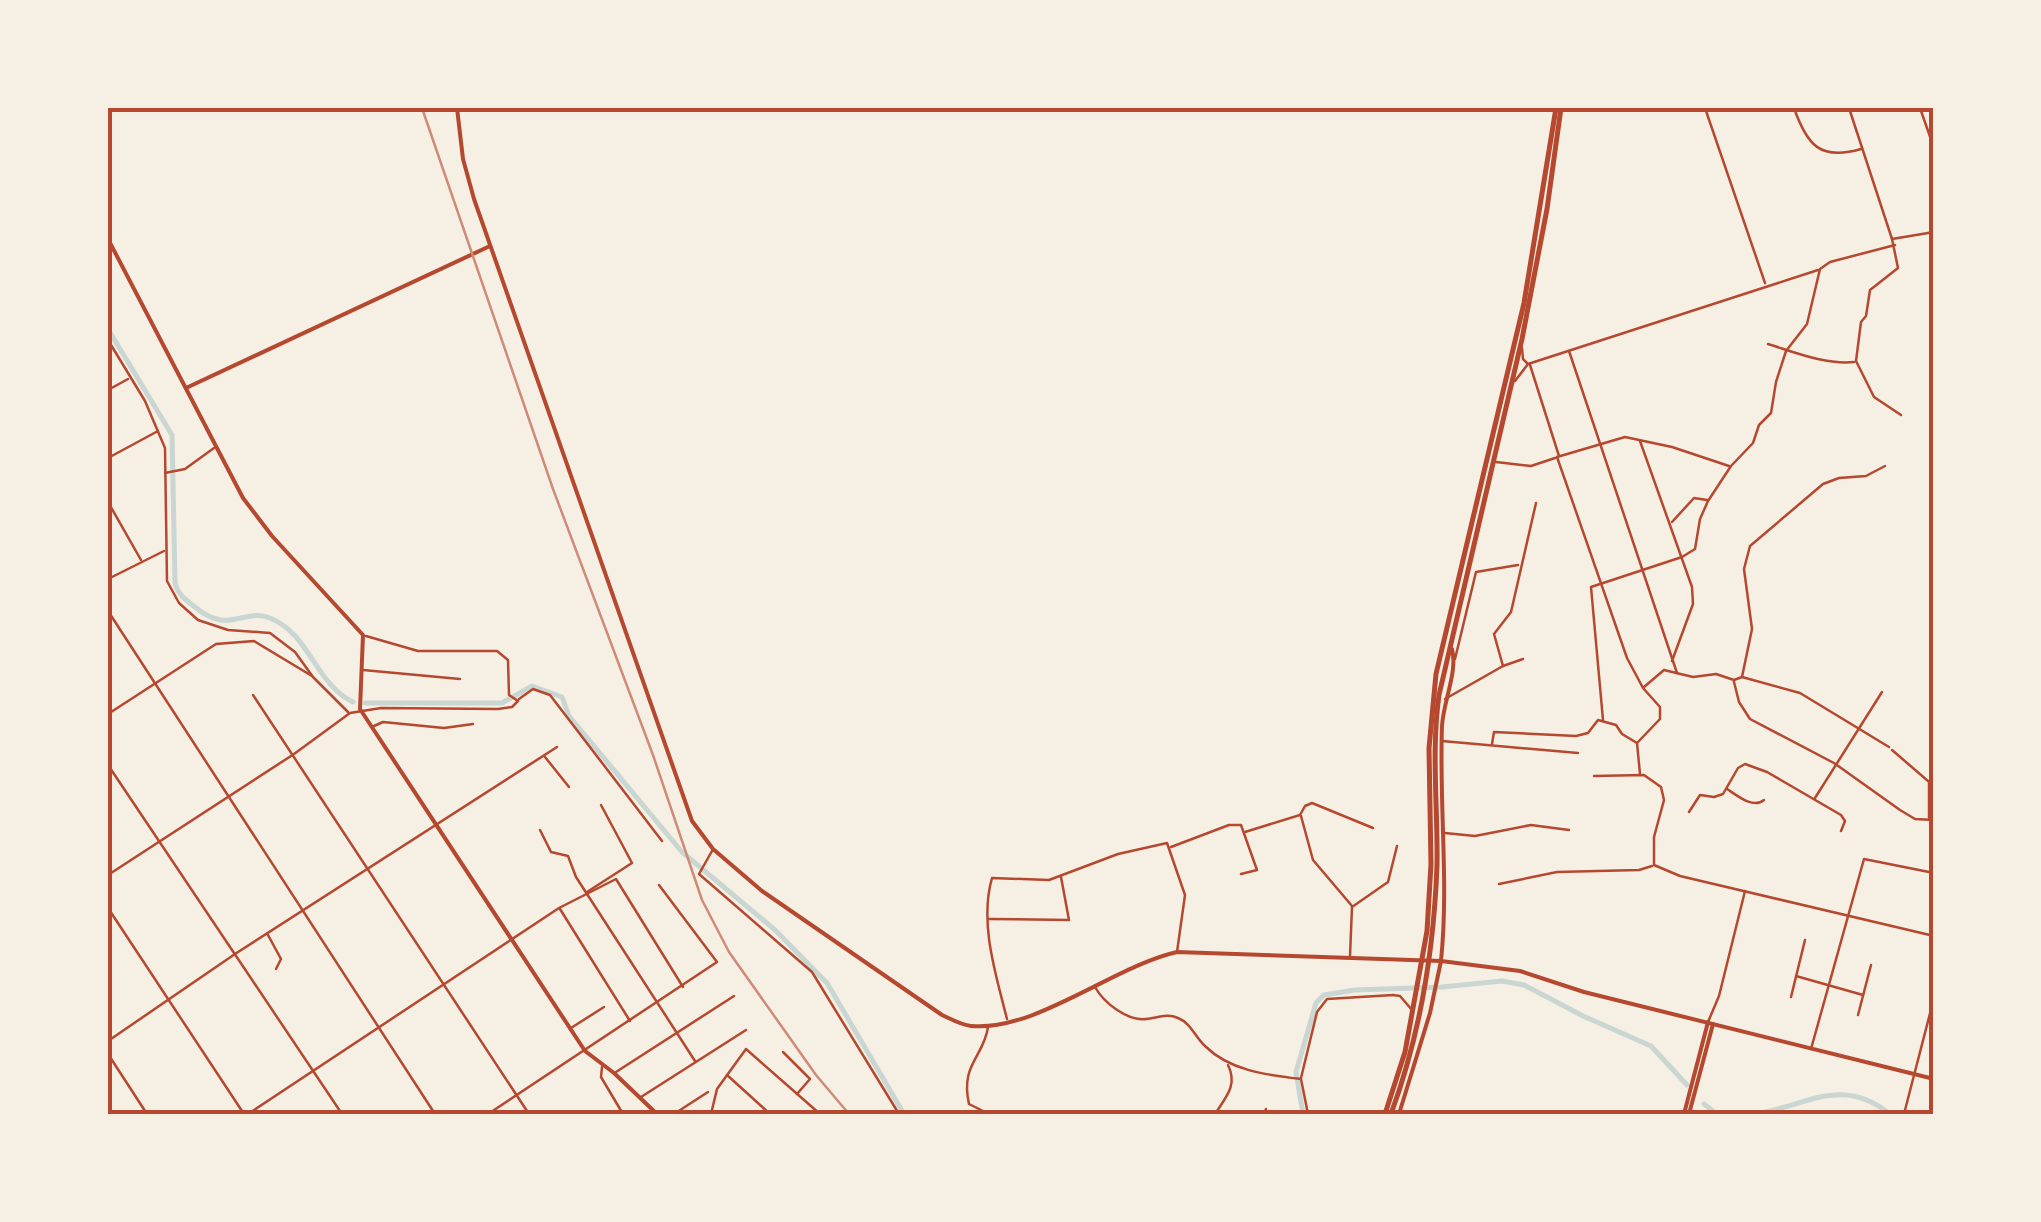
<svg xmlns="http://www.w3.org/2000/svg" width="2041" height="1222" viewBox="0 0 2041 1222" font-family="'Roboto Condensed',sans-serif">
	<rect width="100%" height="100%" fill="#f6efe4"/>
	<g fill="none" stroke-linecap="round" stroke-linejoin="round">
		<g stroke="#c9d6d2" stroke-width="5">
			<path d="M108 329 172 435 175 583C178 595 186 600 195 607 229 636 245 607 270 618 310 634 315 684 353 702"/>
			<path d="M365 703H502L532 686 562 697 569 716 682 852 775 930 827 983 904 1114"/>
			<path d="M1704 1104 1717 1114"/>
			<path d="M1303 1114 1296 1072 1316 1003 1324 995 1355 990 1442 987 1502 981 1524 985 1583 1016 1651 1046 1687 1085"/>
			<path d="M1755 1114C1807 1106 1841 1075 1890 1114"/>
		</g>
		<g stroke="#b5482f" stroke-width="2.5">
			<path d="M1705 108 1765 283"/>
			<path d="M1794 108C1807 145 1820 161 1861 149"/>
			<path d="M1849 108 1892 239 1934 232"/>
			<path d="M1920 108 1934 148"/>
			<path d="M1892 239 1898 268 1870 290 1866 316 1861 322 1856 361 1874 397 1901 415"/>
			<path d="M108 340 145 401 165 448 167 581 179 603 198 620 228 630 270 633 295 652 313 677 348 712"/>
			<path d="M1768 344C1794 352 1826 365 1854 362"/>
			<path d="M1522 348 1523 359 1527 363"/>
			<path d="M1569 351 1677 673"/>
			<path d="M1530 365 1559 456"/>
			<path d="M1515 381 1528 364 1818 270"/>
			<path d="M108 390 128 379"/>
			<path d="M1640 441 1692 587 1693 604 1672 661"/>
			<path d="M108 458 158 431"/>
			<path d="M1496 462 1531 466 1555 458"/>
			<path d="M165 473 185 469 214 448"/>
			<path d="M108 502 141 560"/>
			<path d="M1672 522 1694 498 1707 500"/>
			<path d="M108 579 164 551"/>
			<path d="M108 611 435 1114"/>
			<path d="M1455 659 1476 572 1518 565"/>
			<path d="M1503 666 1494 634 1511 612 1536 503"/>
			<path d="M363 670 460 679"/>
			<path d="M1742 677 1752 629 1744 569 1750 546 1823 484 1839 478 1866 476 1885 466"/>
			<path d="M1734 682 1739 702 1750 719 1834 763 1900 810 1915 819 1934 820"/>
			<path d="M1644 687 1664 670 1693 677 1716 674 1734 680 1742 677 1800 693 1889 747"/>
			<path d="M253 695 529 1114"/>
			<path d="M519 699 533 689 550 695 662 841"/>
			<path d="M1445 699 1503 666 1523 659"/>
			<path d="M108 714 216 644 254 641 312 676"/>
			<path d="M1603 720 1591 587 1682 557 1695 549 1700 519 1708 501 1731 466 1753 443 1759 425 1771 413 1776 382 1786 351 1807 324 1820 269 1830 262 1895 245"/>
			<path d="M374 726 383 722 444 728 473 724"/>
			<path d="M1442 741 1578 753"/>
			<path d="M1637 743 1660 719V707L1643 688 1627 658 1557 457 1625 437 1672 447 1729 466"/>
			<path d="M1492 744 1494 732 1576 736 1588 733 1598 720 1616 725 1622 734 1637 743 1640 774"/>
			<path d="M1892 750 1928 781"/>
			<path d="M545 757 569 787"/>
			<path d="M108 765 342 1114"/>
			<path d="M1594 776 1644 775 1661 787 1664 800 1654 837V865L1680 876 1934 936"/>
			<path d="M1727 789C1738 796 1753 809 1764 800"/>
			<path d="M1815 798 1882 692"/>
			<path d="M1689 812 1700 795 1714 797 1723 794 1738 768 1745 764 1767 772 1841 815 1845 821 1841 831"/>
			<path d="M1301 816 1313 860 1352 906"/>
			<path d="M1929 818V783L1934 770"/>
			<path d="M540 830 551 852 568 856 576 877 695 1061"/>
			<path d="M1245 832 1300 815 1305 806 1312 803 1373 828"/>
			<path d="M1445 833 1475 836 1531 825 1569 830"/>
			<path d="M1171 847 1229 825H1241L1257 870 1241 874"/>
			<path d="M712 851 699 874 812 972 899 1114"/>
			<path d="M108 875 294 754 350 713 381 708 498 709 512 707 518 701 509 695 508 660 497 651H418L366 636"/>
			<path d="M1499 884 1557 872 1639 870 1652 866"/>
			<path d="M587 892 632 863 601 805"/>
			<path d="M108 908 244 1114"/>
			<path d="M560 909 630 1021"/>
			<path d="M988 919 1069 920 1061 877"/>
			<path d="M268 935 281 959 276 969"/>
			<path d="M1350 956 1352 907 1388 882 1397 846"/>
			<path d="M1796 976 1863 995"/>
			<path d="M1095 987C1104 1003 1127 1021 1146 1019 1157 1018 1167 1013 1178 1018 1191 1023 1195 1037 1205 1046 1230 1071 1267 1075 1301 1079L1308 1114"/>
			<path d="M1791 997 1805 940"/>
			<path d="M1858 1015 1871 965"/>
			<path d="M1007 1019C996 975 979 923 992 878L1049 880 1118 854 1167 843 1185 895 1177 952"/>
			<path d="M1708 1022 1719 996 1745 891"/>
			<path d="M988 1027C984 1057 960 1064 969 1104L989 1114"/>
			<path d="M571 1028 604 1007"/>
			<path d="M108 1041 235 954 557 747"/>
			<path d="M1811 1049 1864 859 1934 873"/>
			<path d="M783 1052 810 1079 797 1094"/>
			<path d="M108 1054 147 1114"/>
			<path d="M602 1067 601 1077 623 1114"/>
			<path d="M616 1072 734 996"/>
			<path d="M727 1075 770 1114"/>
			<path d="M1301 1078 1317 1012 1327 999 1393 995 1400 996 1412 1010"/>
			<path d="M641 1097 746 1030"/>
			<path d="M248 1114 559 908 616 879 683 987"/>
			<path d="M488 1114 717 962 659 885"/>
			<path d="M674 1114 708 1092"/>
			<path d="M711 1114 717 1089 746 1049 820 1114"/>
			<path d="M1215 1114C1226 1097 1238 1085 1228 1065"/>
			<path d="M1264 1114 1266 1109"/>
			<path d="M1904 1114 1934 998"/>
		</g>
		<g stroke="#b5482f" stroke-width="4">
			<path d="M457 108 463 159 474 199 692 821 713 849 762 891 942 1015C951 1019 961 1025 971 1026 1035 1032 1114 966 1177 952L1441 961C1449 883 1439 804 1442 726 1443 702 1458 672 1452 649"/>
			<path d="M186 388 490 246"/>
		</g>
		<g stroke="#b5482f" stroke-width="4">
			<path d="M108 239 243 498 272 536 363 635 360 709 585 1051 614 1073 657 1114"/>
			<path d="M1399 1114 1430 1013 1441 961 1520 971 1584 992 1934 1079"/>
			<path d="M1684 1114 1708 1022"/>
			<path d="M1689 1114 1713 1024"/>
		</g>
		<g stroke="#b5482f" stroke-width="5">
			<path d="M1385 1114 1405 1052 1427 931 1431 864 1429 748 1436 674 1524 303 1556 108"/>
			<path d="M1391 1114C1420 1035 1434 949 1437 865 1438 808 1431 752 1439 695L1522 339 1547 209 1561 108"/>
		</g>
		<path stroke="#cf8b77" stroke-width="2.5" d="M422 108 553 489 653 755 702 900 729 952 816 1075 849 1114"/>
	</g>
	<rect width="2041" height="1222" fill="none" stroke="#f6efe4" stroke-width="220"/>
	<rect x="110" y="110" width="1821" height="1002" fill="none" stroke="#b5482f" stroke-width="4"/>
</svg>
